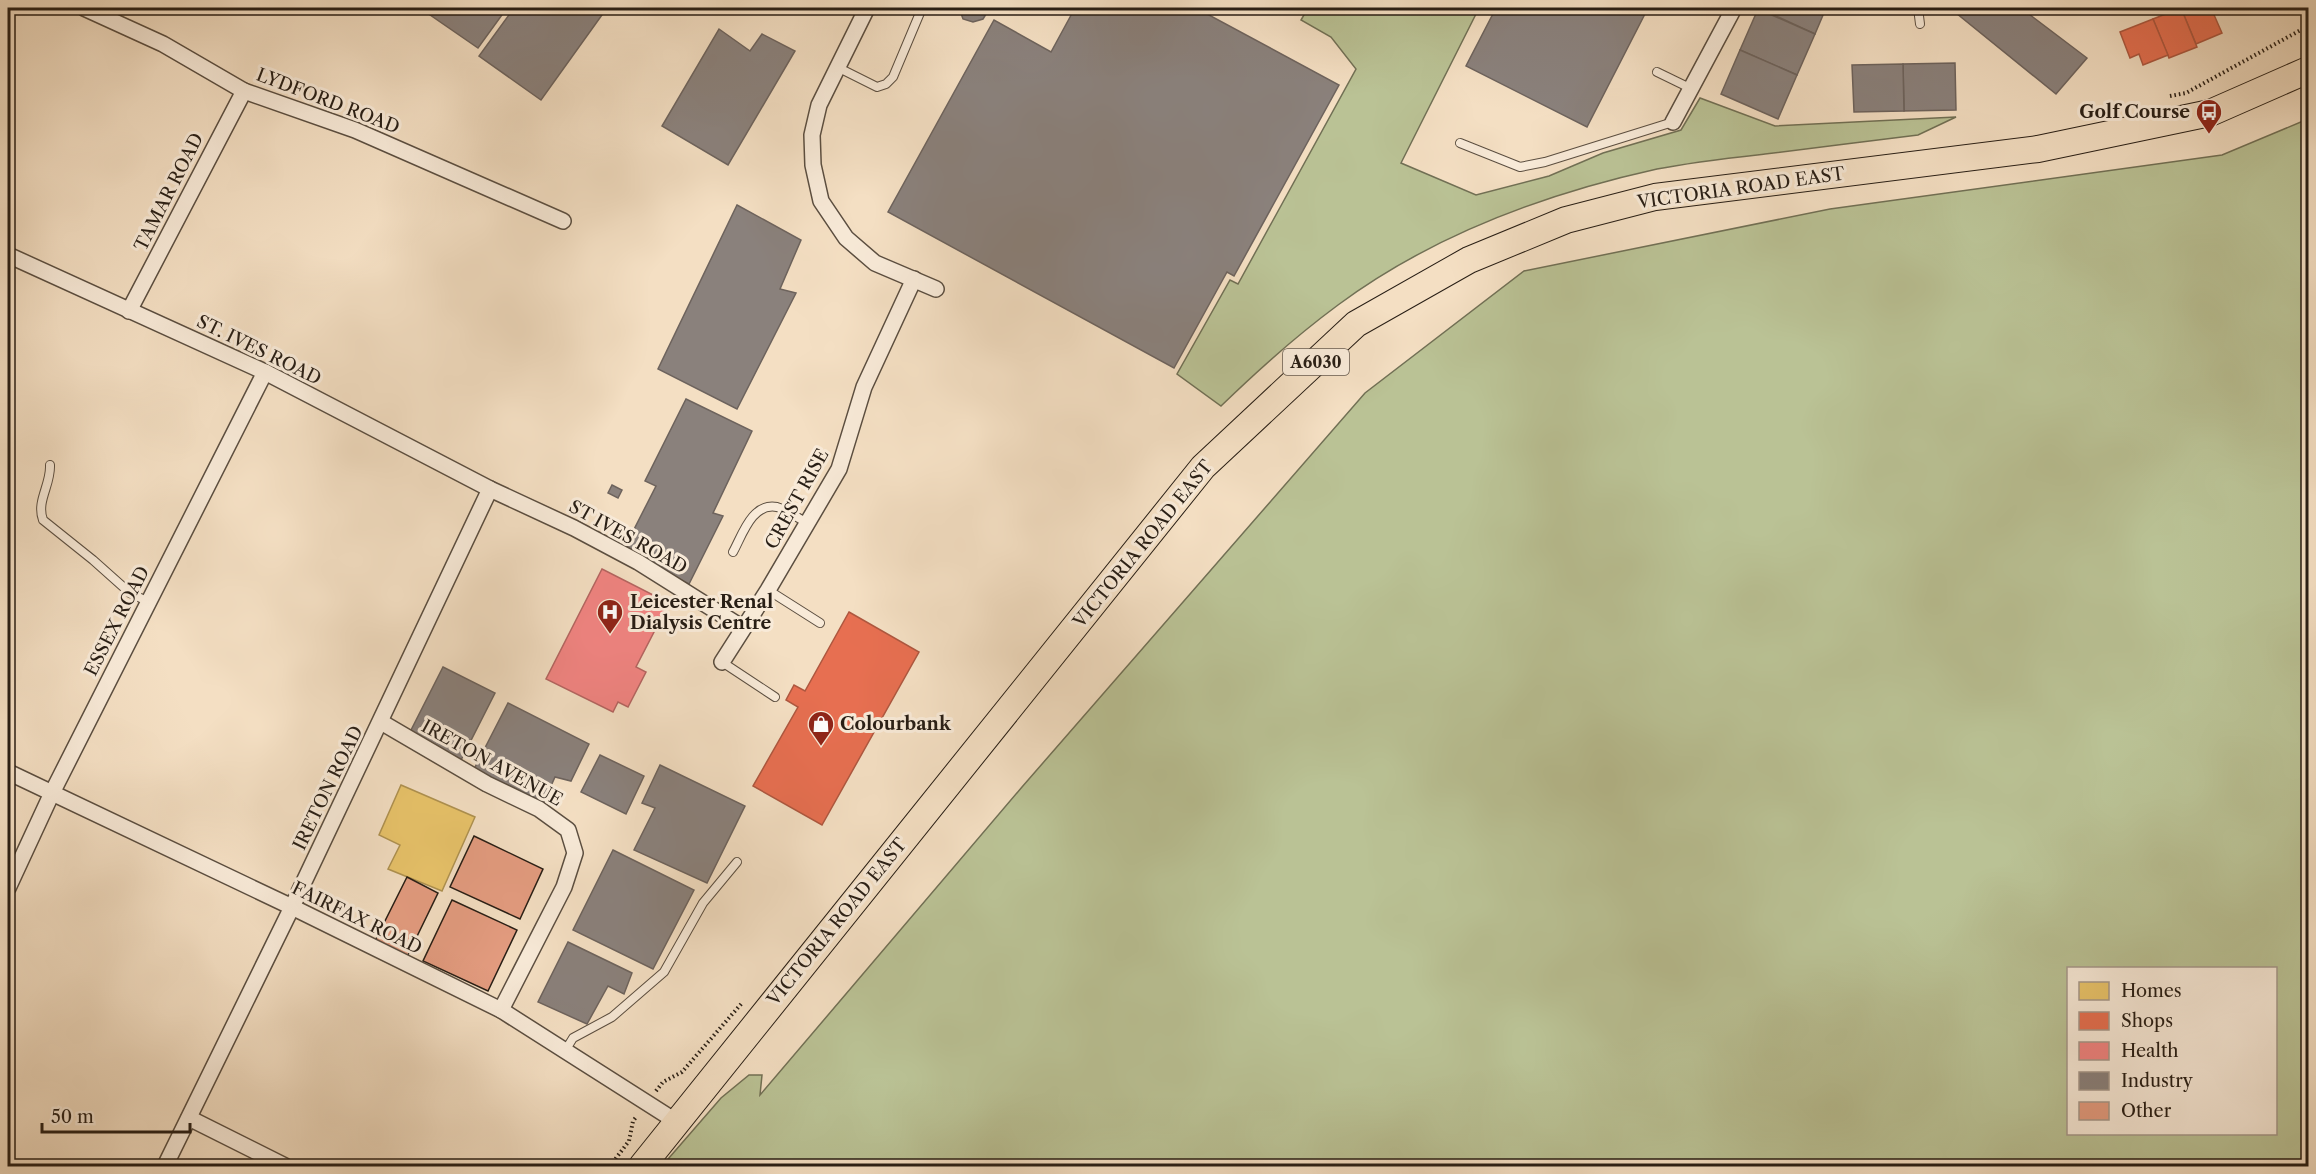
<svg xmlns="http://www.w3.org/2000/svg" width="2316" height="1174" viewBox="0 0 2316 1174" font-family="'Libre Caslon Text',serif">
	<rect width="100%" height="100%" fill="#f4dfc3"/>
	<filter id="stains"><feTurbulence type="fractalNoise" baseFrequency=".00333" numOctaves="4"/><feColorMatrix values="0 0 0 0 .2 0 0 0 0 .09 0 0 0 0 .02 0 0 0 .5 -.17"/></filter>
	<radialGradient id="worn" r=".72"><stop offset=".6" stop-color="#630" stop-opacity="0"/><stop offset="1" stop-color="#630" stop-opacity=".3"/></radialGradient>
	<g fill="#bac295" stroke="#717055" stroke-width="1.5" fill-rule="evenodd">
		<path d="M1308 8H1479L1401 163 1476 195 1549 176 1603 153 1681 130 1700 98 1775 126 1956 117 1918 135C1867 141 1816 148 1765 154 1729 158 1692 162 1657 169 1544 194 1431 236 1338 305 1296 336 1258 370 1221 406L1177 374 1230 280 1238 284 1356 69 1331 37 1301 20Z"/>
		<path d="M2308 119V1166H662L721 1098 749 1075H762L760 1095 1022 787 1365 393 1524 271 1830 209 2222 155ZM2068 968H2276V1134H2068Z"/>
	</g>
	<path fill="#e9c46a" stroke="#af9250" stroke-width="1.5" d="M401 785 475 817 442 891 388 869 400 845 379 835Z"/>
	<g fill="#e76f51" stroke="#ae573f" stroke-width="1.5">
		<path d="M2181 8H2211L2222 33 2196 44Z"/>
		<path d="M2181 8 2197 47 2169 58 2153 19Z"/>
		<path d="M2153 19 2168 55 2143 65 2139 54 2130 58 2120 32Z"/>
		<path d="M849 612 919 652 822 825 753 786 798 707 786 700 794 685 805 691Z"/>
	</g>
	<path fill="#f28482" stroke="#b56561" stroke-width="1.5" d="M602 569 669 603 636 667 646 672 628 707 618 702 613 712 546 679Z"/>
	<g fill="#8a817c" stroke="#6d635d" stroke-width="1.5">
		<path d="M420 8H507L478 48Z"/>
		<path d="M514 8H607L541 100 479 56Z"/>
		<path d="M959 8H989L988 11 983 19 973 22 963 19Z"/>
		<path d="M1075 8H1196L1339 85 1234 276 1227 272 1174 368 888 212 994 20 1051 52Z"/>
		<path d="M1496 8H1648L1587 127 1466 66Z"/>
		<path d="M1759 8H1826L1815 34Z"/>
		<path d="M1943 8H2021L2087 58 2056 94 1951 9 1947 13 1942 10Z"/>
		<path d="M1758 9 1815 34 1797 75 1740 50Z"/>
		<path d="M719 29 750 51 762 34 795 51 728 165 662 126Z"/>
		<path d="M1740 50 1797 75 1778 119 1721 94Z"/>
		<path d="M1955 63 1956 110 1904 111 1903 64Z"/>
		<path d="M1903 64 1904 111 1854 112 1852 65Z"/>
		<path d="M737 205 801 240 780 289 796 293 737 409 658 369Z"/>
		<path d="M686 399 752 431 713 513 723 516 689 584 623 551 656 486 645 481Z"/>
		<path d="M612 485 622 490 618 498 608 493Z"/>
		<path d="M443 667 495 693 458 766 406 740Z"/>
		<path d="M508 703 589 744 571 781 555 777 542 806 471 775Z"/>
		<path d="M600 755 644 776 626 814 581 792Z"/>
		<path d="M660 765 745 806 707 883 634 850 655 808 642 803Z"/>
		<path d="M613 850 694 890 653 969 573 930Z"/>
		<path d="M568 942 632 973 624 994 608 986 587 1024 538 1002Z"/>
	</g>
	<g fill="#e49c80" stroke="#281e15" stroke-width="1.5">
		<path d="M474 836 543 869 520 919 450 887Z"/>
		<path d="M407 877 438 893 406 959 374 943Z"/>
		<path d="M452 900 517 930 488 991 423 961Z"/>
	</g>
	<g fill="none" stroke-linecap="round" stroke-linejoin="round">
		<g stroke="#5b4e40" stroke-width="10">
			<g id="service">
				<path d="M1918 8 1920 24"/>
				<path d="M837 67 877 87 886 84 893 77 922 8"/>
				<path d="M1657 72 1692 89"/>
				<path d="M1460 143 1520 167 1545 162 1673 122"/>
				<path d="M50 465C51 485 36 501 43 520L93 560 130 593 149 602"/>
				<path d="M733 552C742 536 752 502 777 507 787 510 798 518 807 523"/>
				<path d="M768 590 820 623"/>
				<path d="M722 662 775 697"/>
				<path d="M565 1051 573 1038 612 1017 664 972 703 903 737 862"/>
			</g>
		</g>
		<g stroke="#5b4e40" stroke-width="18">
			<g id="minor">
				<path d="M84 8 163 44 244 91 355 130 563 221"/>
				<path d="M867 8 819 105 812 135 813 165 821 201 846 238 875 263 936 289"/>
				<path d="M1673 122 1734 8"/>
				<path d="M8 255 265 372 490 489 574 528 638 562 743 628"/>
				<path d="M129 311 244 91"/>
				<path d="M722 662 768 590 839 469 864 387 914 279"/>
				<path d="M381 722 487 784 539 809 568 830 575 853 564 887 501 1010"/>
				<path d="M8 772 292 907 501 1010 677 1122"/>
				<path d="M8 888 52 793 265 372"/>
				<path d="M189 1118 285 1166"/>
				<path d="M165 1166 292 907 490 489"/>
			</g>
		</g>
		<g stroke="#281e15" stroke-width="28">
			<path id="trunk" d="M642 1166 1203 467 1356 324 1469 260 1566 220 1655 197 2038 149 2210 113 2308 70"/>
		</g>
		<g stroke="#281e15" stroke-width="4" stroke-dasharray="1.5 3" stroke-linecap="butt">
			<path d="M2170 96 2186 93 2308 26"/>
			<path d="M656 1091 663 1082 682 1072 742 1003"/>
			<path d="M610 1166 629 1141 633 1121 637 1116"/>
		</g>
		<use href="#service" stroke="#f8ead8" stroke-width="8"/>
		<use href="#minor" stroke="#f8ead8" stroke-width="15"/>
		<use href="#trunk" stroke="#f4dfc3" stroke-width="26"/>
	</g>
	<defs>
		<g id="bus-pin" transform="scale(1.35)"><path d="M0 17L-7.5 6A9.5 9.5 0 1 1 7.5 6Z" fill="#8f2418" stroke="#f8ead8"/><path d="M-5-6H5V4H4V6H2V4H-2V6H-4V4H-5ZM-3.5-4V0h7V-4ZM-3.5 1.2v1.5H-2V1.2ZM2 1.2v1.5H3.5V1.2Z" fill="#fff"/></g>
		<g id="hospital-pin" transform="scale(1.35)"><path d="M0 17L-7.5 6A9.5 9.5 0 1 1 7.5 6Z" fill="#8f2418" stroke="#f8ead8"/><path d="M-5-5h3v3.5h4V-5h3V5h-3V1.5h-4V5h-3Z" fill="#fff"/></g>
		<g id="shop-pin" transform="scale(1.35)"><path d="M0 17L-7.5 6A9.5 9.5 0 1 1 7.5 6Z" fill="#8f2418" stroke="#f8ead8"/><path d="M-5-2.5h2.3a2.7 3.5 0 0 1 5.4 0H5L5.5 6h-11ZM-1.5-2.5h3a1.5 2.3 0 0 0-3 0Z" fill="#fff"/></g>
	</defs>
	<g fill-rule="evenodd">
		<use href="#bus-pin" x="2209" y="112"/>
		<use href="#hospital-pin" x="610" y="612"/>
		<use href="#shop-pin" x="821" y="724"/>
	</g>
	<g text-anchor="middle" stroke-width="6" stroke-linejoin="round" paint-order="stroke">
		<rect fill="#f8ead8" stroke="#665b50" stroke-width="1.5" x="1283" y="349" width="66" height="26" rx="4.5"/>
		<g font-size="16" font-weight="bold" fill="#281e15">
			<text x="1316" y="368">A6030</text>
		</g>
		<g font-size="18" fill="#281e15" stroke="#f8ead8">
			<text transform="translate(328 101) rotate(21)" y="6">LYDFORD ROAD</text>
			<text transform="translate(1741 188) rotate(-8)" y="6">VICTORIA ROAD EAST</text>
			<text transform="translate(169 192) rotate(-63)" y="6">TAMAR ROAD</text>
			<text transform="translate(259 350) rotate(26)" y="6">ST. IVES ROAD</text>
			<text transform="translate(797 499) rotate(-61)" y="6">CREST RISE</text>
			<text transform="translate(628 537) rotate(29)" y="6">ST IVES ROAD</text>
			<text transform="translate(1143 544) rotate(-51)" y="6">VICTORIA ROAD EAST</text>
			<text transform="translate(117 621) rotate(-63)" y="6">ESSEX ROAD</text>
			<text transform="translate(492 763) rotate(29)" y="6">IRETON AVENUE</text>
			<text transform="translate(328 788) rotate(-64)" y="6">IRETON ROAD</text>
			<text transform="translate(357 918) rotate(26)" y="6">FAIRFAX ROAD</text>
			<text transform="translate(837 922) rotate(-51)" y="6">VICTORIA ROAD EAST</text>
		</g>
		<g font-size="18" font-weight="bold" fill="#281e15" stroke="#f8ead8" text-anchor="start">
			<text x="2190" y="118" text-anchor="end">Golf Course</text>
			<text x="630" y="608">Leicester Renal<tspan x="630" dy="21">Dialysis Centre</tspan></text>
			<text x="840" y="730">Colourbank</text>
		</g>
	</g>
	<rect width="2316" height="1174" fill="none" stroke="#f4dfc3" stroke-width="30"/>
	<rect x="9" y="9" width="2298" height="1156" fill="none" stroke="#281e15" stroke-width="3"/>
	<rect x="15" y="15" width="2286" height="1144" fill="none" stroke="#281e15" stroke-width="1.5"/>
	<rect x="2067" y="967" width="210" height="168" fill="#f8ead8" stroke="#a5988a" stroke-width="1.5"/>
	<rect x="2079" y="982" width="30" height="18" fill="#e9c46a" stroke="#a5988a" stroke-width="1.5"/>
	<text x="2121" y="997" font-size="18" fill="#281e15">Homes</text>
	<rect x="2079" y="1012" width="30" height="18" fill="#e76f51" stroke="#a5988a" stroke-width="1.5"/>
	<text x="2121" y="1027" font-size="18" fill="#281e15">Shops</text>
	<rect x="2079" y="1042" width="30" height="18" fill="#f28482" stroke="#a5988a" stroke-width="1.5"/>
	<text x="2121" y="1057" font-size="18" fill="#281e15">Health</text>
	<rect x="2079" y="1072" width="30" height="18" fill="#8a817c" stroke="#a5988a" stroke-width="1.5"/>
	<text x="2121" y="1087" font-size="18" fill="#281e15">Industry</text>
	<rect x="2079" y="1102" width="30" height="18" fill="#e49c80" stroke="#a5988a" stroke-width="1.5"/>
	<text x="2121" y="1117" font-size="18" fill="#281e15">Other</text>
	<path d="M42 1123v9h148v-9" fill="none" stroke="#281e15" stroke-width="3"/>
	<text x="51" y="1123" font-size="18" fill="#281e15" stroke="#f8ead8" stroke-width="4.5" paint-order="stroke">50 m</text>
	<rect width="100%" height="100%" filter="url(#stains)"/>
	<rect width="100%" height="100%" fill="url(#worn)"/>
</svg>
